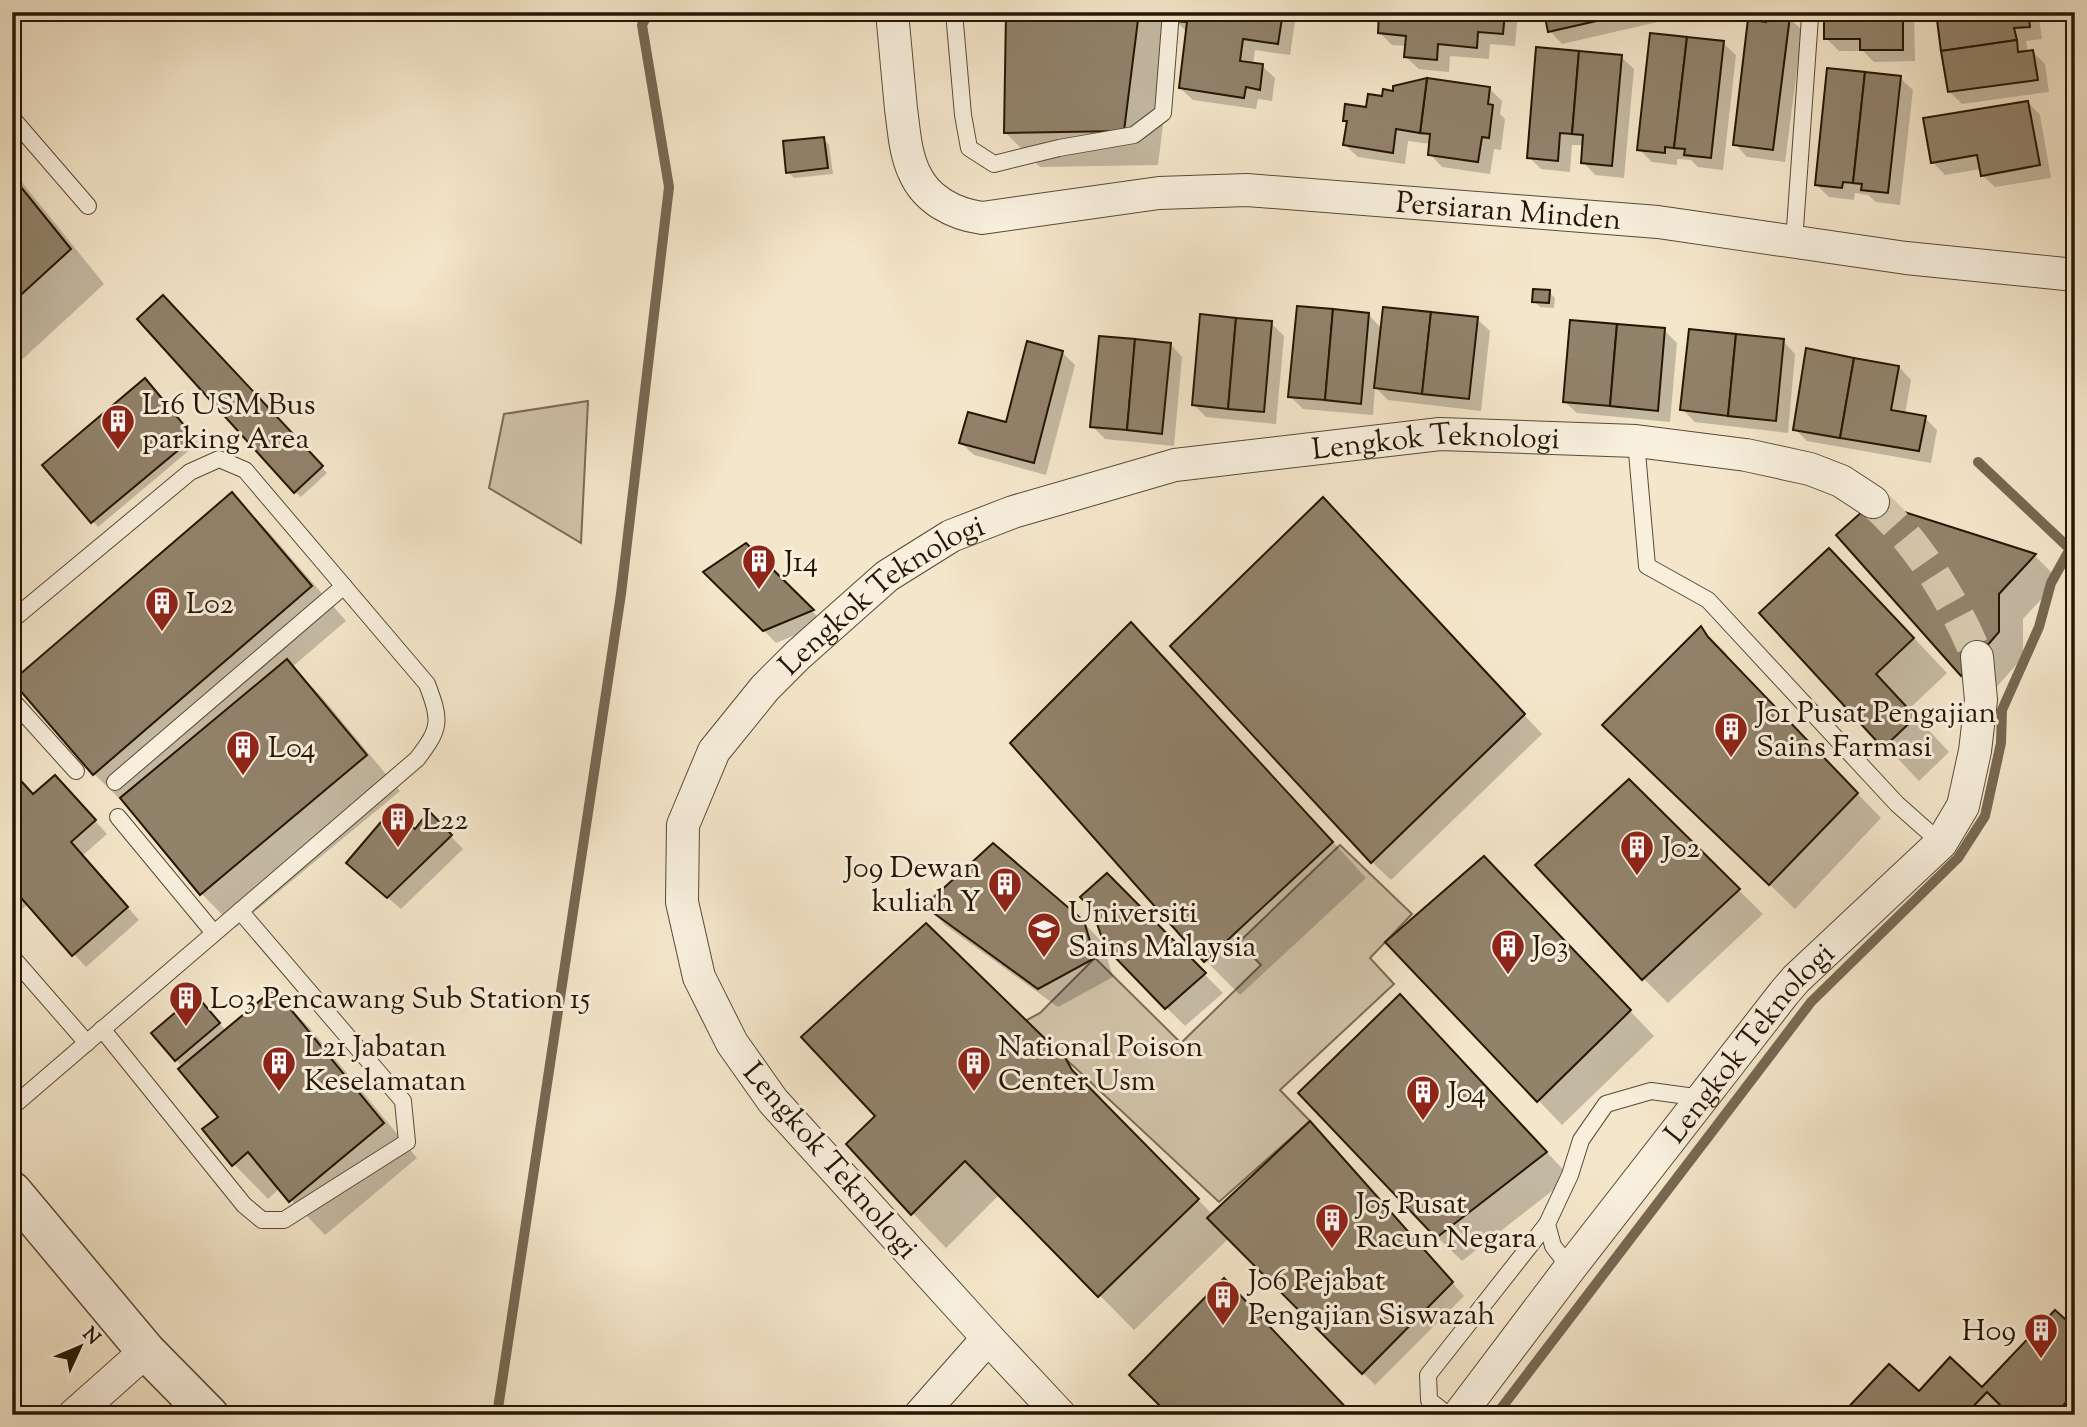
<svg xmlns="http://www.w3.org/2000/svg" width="2087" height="1427" viewBox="0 0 2087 1427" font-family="'Sorts Mill Goudy',serif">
	<rect width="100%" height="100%" fill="#f4e6ca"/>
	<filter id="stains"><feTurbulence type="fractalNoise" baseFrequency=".00286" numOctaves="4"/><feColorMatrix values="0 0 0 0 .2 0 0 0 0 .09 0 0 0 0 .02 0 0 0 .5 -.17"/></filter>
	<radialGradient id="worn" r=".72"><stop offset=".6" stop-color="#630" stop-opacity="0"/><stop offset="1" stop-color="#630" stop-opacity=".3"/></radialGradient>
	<g fill="#d1c3a8" stroke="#7b6c56" stroke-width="2">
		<path d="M588 401 581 543 489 488 504 414Z"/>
		<path d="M1340 845 1412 914 1370 958 1394 984 1280 1090 1310 1121 1219 1202 1025 1021 1040 1013 1095 958 1181 1043 1261 965 1239 942Z"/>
	</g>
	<g fill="#0003">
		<path d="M1007 12H1293L1296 15 1290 55 1255 50 1253 64 1262 66 1275 78 1272 101 1258 99 1256 109 1193 100 1180 88 1188 33 1176 21 1158 165 1040 167 1006 133Z"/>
		<path d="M1381 12H1518L1515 46 1490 44 1489 59 1450 56 1449 72 1419 69 1406 57 1407 46 1392 45 1379 32Z"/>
		<path d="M1545 12H1655L1658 22 1562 44 1550 31Z"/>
		<path d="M1826 12H1914L1915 61 1874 62 1863 51H1839L1826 38Z"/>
		<path d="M1937 12H2038L2042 39 2026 41 2028 53 2033 52 2045 64 2049 92 1962 104 1949 91Z"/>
		<path d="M1789 18 1802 30 1785 162 1747 157 1735 144 1768 24Z"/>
		<path d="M1723 43 1736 55 1723 170 1698 167 1691 160 1677 159V165L1652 162 1639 149Z"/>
		<path d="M1621 57 1634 69 1624 178 1595 175 1583 162 1584 145H1572L1570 172 1541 169 1529 157Z"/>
		<path d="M1900 78 1913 90 1900 205 1876 202 1868 195 1855 193 1854 200 1829 197 1817 185Z"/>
		<path d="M1490 89 1502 101 1500 114 1505 119 1501 150 1494 149 1490 174 1442 167 1430 154 1431 144 1408 141 1405 164 1358 157 1345 145 1348 124 1345 120 1368 109 1384 98Z"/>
		<path d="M2028 102 2040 115 2051 178 1995 187 1982 175 1981 169 1945 175 1933 162Z"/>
		<path d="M824 139 829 145 833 174 794 178 788 172Z"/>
		<path d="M12 170 104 284 12 369Z"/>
		<path d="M1549 292 1555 298 1554 308 1540 307 1534 301Z"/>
		<path d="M163 297 327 473 301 497 295 492Z"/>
		<path d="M1368 314 1382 329 1477 319 1490 331 1481 411 1388 400 1375 387 1373 415 1303 409 1290 396Z"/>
		<path d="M1271 323 1284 336 1276 424 1206 417 1194 405Z"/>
		<path d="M1664 330 1677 343 1670 422 1577 413 1564 401Z"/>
		<path d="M1783 341 1795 354 1788 433 1695 422 1682 409Z"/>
		<path d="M1170 344 1182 357 1174 446 1105 439 1092 426Z"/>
		<path d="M1062 352 1075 365 1046 475 974 455 961 443 1008 424Z"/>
		<path d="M1899 367 1911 380 1905 414 1925 418 1937 430 1931 463 1807 441 1795 429Z"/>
		<path d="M150 386 198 443 98 527 45 465Z"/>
		<path d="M232 495 266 529 346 621 292 667 321 696 400 791 235 928 201 893 129 808 94 774Z"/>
		<path d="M1873 504 2035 556 2059 580 2023 619V657L1986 699 1962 674Z"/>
		<path d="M1341 518 1542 734 1391 880 1372 862Z"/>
		<path d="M746 545 824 623 776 643 706 572Z"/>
		<path d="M1863 584 1947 673 1909 709 1949 752 1919 781 1761 613Z"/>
		<path d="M1131 624 1166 658 1366 878 1240 995 1206 961 1013 743Z"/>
		<path d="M1701 628 1725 652 1733 664 1881 818 1795 909 1629 749Z"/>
		<path d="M12 772 33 796 67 790 107 834 82 856 139 920 86 967 28 904 12 918Z"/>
		<path d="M1629 782 1763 914 1668 1003 1644 979Z"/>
		<path d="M429 814 463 849 401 909 361 875 415 832Z"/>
		<path d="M1107 876 1223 993 1185 1026 1167 1008Z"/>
		<path d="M1508 883 1654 1036 1562 1125 1538 1100Z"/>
		<path d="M927 906 1083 922 1102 942 1113 977 1058 1007 945 925Z"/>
		<path d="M274 992 308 1026 417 1158 325 1235 280 1188 268 1199 234 1164 220 1117 176 1059 208 1009 226 1031Z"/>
		<path d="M1425 1021 1570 1177 1462 1261 1437 1237Z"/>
		<path d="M1065 1061 1100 1096 1106 1107 1213 1215 1322 1135 1464 1296 1375 1385 1229 1238 1134 1330 1000 1194 946 1248 848 1145Z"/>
		<path d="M2075 1331V1415H1995L2003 1406 2000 1403 1989 1415H1844L1919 1394 1982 1389Z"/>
	</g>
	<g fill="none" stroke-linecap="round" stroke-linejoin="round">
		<g stroke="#776852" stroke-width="10">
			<path d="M497 1415 621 594 669 187 642 25 649 12"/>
			<path d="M1496 1415 1811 1002 1958 858 1985 816 2001 743 2002 710 2039 627 2051 583 2070 549 1978 462"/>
		</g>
	</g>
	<g fill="#91826a" stroke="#251603" stroke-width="2">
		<path d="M1006 12H1139L1124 131 1004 133Z"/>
		<path d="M1174 12H1283L1278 44 1243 39 1240 61 1263 64 1260 90 1246 87 1244 98 1179 88 1187 22 1173 21Z"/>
		<path d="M1379 12H1505L1503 34 1478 32 1477 48 1438 44 1437 60 1404 57 1406 36 1378 33Z"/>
		<path d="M1544 12H1636L1548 32Z"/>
		<path d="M1824 12H1903V50H1860V39H1824Z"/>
		<path d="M1936 12H2028L2030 27 2014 28 2017 40 1941 51Z"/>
		<path d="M1767 13 1790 16 1773 150 1733 145 1748 19 1766 22Z"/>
		<path d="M1650 33 1687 37 1674 148 1665 147V153L1637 150Z"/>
		<path d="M1687 37 1724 41 1711 158 1684 155 1685 149 1674 148Z"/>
		<path d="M2017 40 2018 52 2033 50 2038 80 1948 92 1941 51Z"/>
		<path d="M1536 47 1579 51 1572 134 1560 133 1558 161 1527 158Z"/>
		<path d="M1579 51 1622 55 1612 166 1581 163 1583 135 1572 134Z"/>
		<path d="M1827 68 1865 72 1853 183 1843 182 1842 188 1815 185Z"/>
		<path d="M1865 72 1901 76 1888 193 1861 190 1862 184 1853 183Z"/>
		<path d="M1427 78 1490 87 1488 104 1493 105 1489 138 1482 137 1478 162 1428 155 1430 134 1420 133Z"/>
		<path d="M1427 78 1420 133 1396 129 1393 153 1343 145 1347 121H1343L1345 104 1366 107 1368 94 1382 96 1383 89 1393 91V86Z"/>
		<path d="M2028 101 2040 165 1981 176 1977 155 1931 163 1923 118Z"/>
		<path d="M824 137 828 168 786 173 783 141Z"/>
		<path d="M12 176 71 249 12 303Z"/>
		<path d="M1533 289 1550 290 1549 303 1532 302Z"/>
		<path d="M163 295 323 466 294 493 137 319Z"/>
		<path d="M1297 306 1333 309 1325 400 1288 397Z"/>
		<path d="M1383 307 1431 312 1422 394 1374 388Z"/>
		<path d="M1333 309 1369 313 1361 404 1325 400Z"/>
		<path d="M1431 312 1478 317 1469 399 1422 394Z"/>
		<path d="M1200 314 1236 318 1228 409 1192 405Z"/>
		<path d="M1236 318 1272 321 1264 412 1228 409Z"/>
		<path d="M1570 320 1617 324 1610 406 1563 402Z"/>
		<path d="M1617 324 1665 328 1658 411 1610 406Z"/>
		<path d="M1689 329 1736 334 1728 416 1680 410Z"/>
		<path d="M1736 334 1784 339 1776 421 1728 416Z"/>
		<path d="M1099 336 1135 339 1127 430 1090 427Z"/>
		<path d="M1135 339 1171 343 1162 434 1127 430Z"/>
		<path d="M1027 341 1063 351 1034 463 959 443 968 412 1006 422Z"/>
		<path d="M1806 348 1854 358 1840 438 1793 430Z"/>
		<path d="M1854 358 1899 366 1891 410 1926 416 1919 451 1840 438Z"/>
		<path d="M145 378 194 437 91 523 42 465Z"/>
		<path d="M232 492 312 586 93 775 12 681Z"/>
		<path d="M1323 497 1525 714 1371 863 1170 646Z"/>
		<path d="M1873 502 2036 554 1999 594V632L1961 676 1836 535Z"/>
		<path d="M746 543 814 610 763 631 703 572Z"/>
		<path d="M1829 548 1914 638 1876 674 1916 717 1883 748 1759 613Z"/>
		<path d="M1131 622 1333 842 1204 962 1010 743Z"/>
		<path d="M1701 626 1708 637 1858 793 1769 885 1602 725Z"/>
		<path d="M287 659 367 755 200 895 120 798Z"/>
		<path d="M12 771 33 794 55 775 96 820 71 842 128 907 72 956 16 892 12 895Z"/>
		<path d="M1629 779 1740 889 1642 980 1535 865Z"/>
		<path d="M392 809 415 829 429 811 452 835 387 898 346 863Z"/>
		<path d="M993 843 1084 921 1095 958 1038 989 924 906Z"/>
		<path d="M1484 856 1631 1010 1537 1102 1385 942Z"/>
		<path d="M1107 873 1206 973 1165 1009 1105 947 1092 909 1080 897Z"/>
		<path d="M926 923 1066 1059 1072 1070 1199 1199 1098 1297 965 1161 911 1215 846 1144 875 1116 801 1037Z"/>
		<path d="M274 989 384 1123 289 1202 248 1152 232 1166 202 1129 218 1117 178 1069Z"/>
		<path d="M1400 994 1547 1152 1436 1238 1298 1093Z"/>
		<path d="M196 995 220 1023 175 1061 151 1033Z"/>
		<path d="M1310 1121 1453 1282 1362 1374 1207 1218Z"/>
		<path d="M1224 1278 1353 1415H1169L1129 1375Z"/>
		<path d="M2055 1310 2075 1328V1393L2054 1415H1992L2001 1406 1987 1392 1965 1415H1841L1889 1364 1919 1391 1950 1357 1982 1387Z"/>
	</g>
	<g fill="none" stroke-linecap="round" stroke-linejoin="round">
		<path stroke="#d5c7ac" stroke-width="32" stroke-dasharray="32 16" stroke-linecap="butt" d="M1873 502C1917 541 1955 602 1977 657"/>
		<g stroke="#594a35" stroke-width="18">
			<g id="service">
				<path d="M954 12 963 115 969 148 994 164 1059 148 1134 135 1163 113 1171 12"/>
				<path d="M12 118 88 206"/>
				<path d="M1794 242 1810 17"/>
				<path d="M1636 441 1647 566 1708 600 1897 804 1941 843"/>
				<path d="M12 620 190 472 219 459 245 470 427 684C441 721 441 728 417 759L12 1107"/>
				<path d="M12 700 76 771"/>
				<path d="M115 782 344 586"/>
				<path d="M118 817 214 933"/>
				<path d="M12 957 87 1043"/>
				<path d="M102 1029 244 1205 262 1220H284L407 1142 403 1101 240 911"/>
				<path d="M1570 1268 1553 1246 1547 1224 1570 1175 1581 1140 1606 1104 1651 1091 1702 1098"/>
				<path d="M1448 1415 1429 1400 1428 1375 1547 1224"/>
			</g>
		</g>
		<g stroke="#594a35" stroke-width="34">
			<g id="minor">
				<path id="s1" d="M892 12C895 45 898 77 901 109 904 130 905 153 914 172 926 200 954 214 982 218L1159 193 1247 190 1658 222 1906 258 2075 275"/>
				<path d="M74 1415 146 1351"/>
				<path d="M920 1415 988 1338"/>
				<path id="s2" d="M1060 1415 988 1338 773 1101 732 1043 699 977 682 902 683 825 714 751 765 688 798 655 887 576 951 536 1013 512 1175 465 1440 434 1636 441 1746 455 1810 469 1841 481 1873 502"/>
				<path id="s3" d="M1459 1415 1570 1268 1784 993 1796 979 1941 843 1963 806 1975 751 1981 700 1977 657"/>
			</g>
		</g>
		<g stroke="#594a35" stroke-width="41">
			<path id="tertiary" d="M12 1191 146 1351 209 1415"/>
		</g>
		<use href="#service" stroke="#f8efdd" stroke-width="16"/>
		<use href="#minor" stroke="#f8efdd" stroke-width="32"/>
		<use href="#tertiary" stroke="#f8efdd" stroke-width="38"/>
	</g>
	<defs>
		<g id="building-pin" transform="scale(1.75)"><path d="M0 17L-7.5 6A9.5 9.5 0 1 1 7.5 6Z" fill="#8f2418" stroke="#f8efdd"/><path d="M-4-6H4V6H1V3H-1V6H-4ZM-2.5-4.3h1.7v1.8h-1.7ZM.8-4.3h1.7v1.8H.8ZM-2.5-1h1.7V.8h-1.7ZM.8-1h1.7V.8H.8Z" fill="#fff"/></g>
		<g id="university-pin" transform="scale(1.75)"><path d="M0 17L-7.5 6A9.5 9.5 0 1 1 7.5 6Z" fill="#8f2418" stroke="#f8efdd"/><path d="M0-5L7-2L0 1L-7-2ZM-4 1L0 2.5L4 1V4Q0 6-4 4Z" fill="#fff"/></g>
	</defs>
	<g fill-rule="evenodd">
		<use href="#building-pin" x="118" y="421"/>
		<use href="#building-pin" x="759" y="561"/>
		<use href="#building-pin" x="162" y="603"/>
		<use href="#building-pin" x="1731" y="729"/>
		<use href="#building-pin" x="243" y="747"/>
		<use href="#building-pin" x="398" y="819"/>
		<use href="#building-pin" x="1637" y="847"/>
		<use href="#building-pin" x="1005" y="884"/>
		<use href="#university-pin" x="1044" y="929"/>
		<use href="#building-pin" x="1508" y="946"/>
		<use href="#building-pin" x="186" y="998"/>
		<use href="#building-pin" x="279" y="1063"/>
		<use href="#building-pin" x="974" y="1063"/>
		<use href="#building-pin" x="1423" y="1092"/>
		<use href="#building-pin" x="1332" y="1220"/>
		<use href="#building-pin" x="1223" y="1297"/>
		<use href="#building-pin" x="2041" y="1330"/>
	</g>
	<g text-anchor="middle" stroke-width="6" stroke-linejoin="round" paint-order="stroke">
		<g font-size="30" fill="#251603" stroke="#f8efdd">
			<text dy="10" stroke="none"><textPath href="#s1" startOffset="777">Persiaran Minden</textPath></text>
			<text dy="10" stroke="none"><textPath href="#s2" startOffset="1624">Lengkok Teknologi</textPath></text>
			<text dy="10" stroke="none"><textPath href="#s2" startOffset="1036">Lengkok Teknologi</textPath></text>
			<text dy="10" stroke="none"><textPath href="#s3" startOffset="472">Lengkok Teknologi</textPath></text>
			<text transform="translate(831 1160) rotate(49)" y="10">Lengkok Teknologi</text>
		</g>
		<g font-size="30" fill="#251603" stroke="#f8efdd" text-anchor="start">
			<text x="142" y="414">L16 USM Bus<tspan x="142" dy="34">parking Area</tspan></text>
			<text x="784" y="571">J14</text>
			<text x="186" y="613">L02</text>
			<text x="1756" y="722">J01 Pusat Pengajian<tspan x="1756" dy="34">Sains Farmasi</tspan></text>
			<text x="268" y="757">L04</text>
			<text x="422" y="829">L22</text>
			<text x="1662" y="857">J02</text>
			<text x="981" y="877" text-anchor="end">J09 Dewan<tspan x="981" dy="34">kuliah Y</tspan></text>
			<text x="1068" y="922">Universiti<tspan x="1068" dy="34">Sains Malaysia</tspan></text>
			<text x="1532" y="956">J03</text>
			<text x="210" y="1008">L03 Pencawang Sub Station 15</text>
			<text x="304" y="1056">L21 Jabatan<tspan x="304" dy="34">Keselamatan</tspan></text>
			<text x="998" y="1056">National Poison<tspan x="998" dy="34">Center Usm</tspan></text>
			<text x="1448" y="1102">J04</text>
			<text x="1356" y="1213">J05 Pusat<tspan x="1356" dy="34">Racun Negara</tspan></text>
			<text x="1248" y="1290">J06 Pejabat<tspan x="1248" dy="34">Pengajian Siswazah</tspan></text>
			<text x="2016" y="1340" text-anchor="end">H09</text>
		</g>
	</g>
	<rect width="2087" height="1427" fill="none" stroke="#f4e6ca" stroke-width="42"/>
	<rect x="14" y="14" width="2059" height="1399" fill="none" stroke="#251603" stroke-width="3.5"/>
	<rect x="21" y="21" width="2045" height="1385" fill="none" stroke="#251603" stroke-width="2"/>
	<g transform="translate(80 1347) rotate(46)" stroke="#f8efdd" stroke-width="5" paint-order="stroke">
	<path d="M0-5L12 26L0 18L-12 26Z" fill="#251603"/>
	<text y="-10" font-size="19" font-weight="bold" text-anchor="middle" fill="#251603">N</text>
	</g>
	<rect width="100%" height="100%" filter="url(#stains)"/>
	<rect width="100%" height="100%" fill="url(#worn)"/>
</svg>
